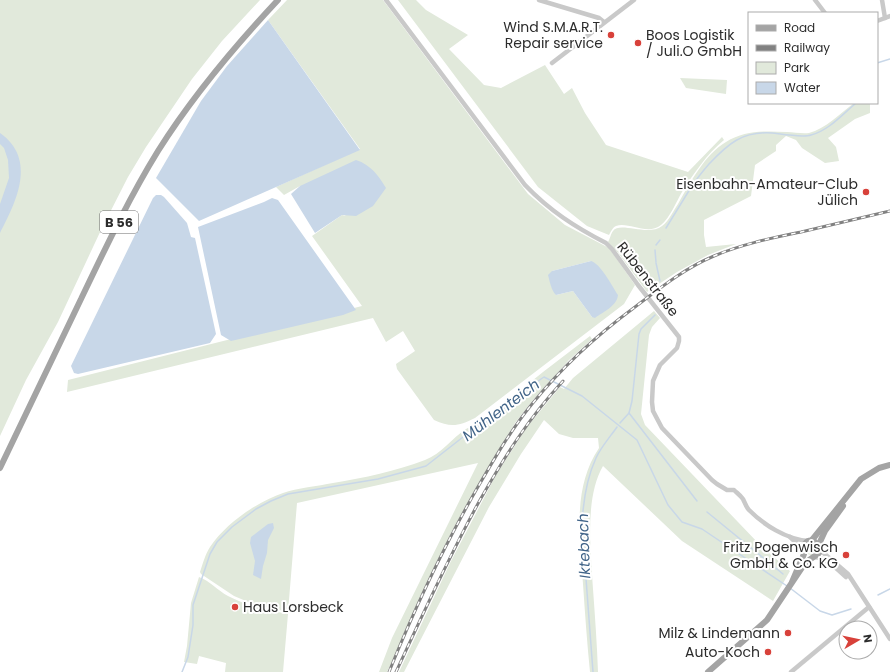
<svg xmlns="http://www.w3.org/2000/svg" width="890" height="672" viewBox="0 0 890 672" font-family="Poppins,sans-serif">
	<rect width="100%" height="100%" fill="#fff"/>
	<g fill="#e1e9db" fill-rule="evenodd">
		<path d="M0 0H260L222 41 192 79 146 147 128 177 101 230 58 322 26 380 0 436Z"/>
		<path d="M287 0H383L528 194 565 225 609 248 635 285 624 304 475 418C459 426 451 428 434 420L397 369 396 364 415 351 403 331 386 342 373 318 67 392 68 380 362 306 312 236 342 215 346 216 300 186 284 195 276 187 360 149 268 20ZM591 261 592 317 573 291 556 295 552 271Z"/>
		<path d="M398 0H416L426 10 468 35 449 49 484 85 501 88 545 65 564 94 572 88 585 113 606 145 688 172 722 137 724 140C707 154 694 173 682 192 676 202 670 218 661 225 647 236 628 221 616 226 612 228 611 232 609 235L587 226 538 187Z"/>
		<path d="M680 78 727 80 726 94 686 88Z"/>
		<path d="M854 103H870V113L855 119 828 138 836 147 839 161 825 163 802 148 796 140 786 136 776 145V151L755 165 751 196 704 220V235L706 247 736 244 708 255 677 272 647 292 619 254 608 242C610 239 611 233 613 231 620 221 648 237 662 226 669 221 673 211 678 204 690 183 705 154 726 142 745 130 765 131 787 132 794 132 802 134 809 133 825 129 841 113 854 103Z"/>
		<path d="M654 311 660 318 652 327 649 335 641 414 645 425 761 546 790 571 773 601 682 541 603 466C584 499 591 553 593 589 595 617 597 644 598 672H590C587 643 585 613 583 584 580 538 572 488 599 448L598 438H573L559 434 544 420 521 454 489 507 404 672H399L450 563 496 475 527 427 560 387 564 389 573 378Z"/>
		<path d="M590 336 592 339 569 360 533 400 515 423 452 531 387 672H379L392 638 478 463 297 503 288 612 253 604 234 596 201 574 200 572C203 563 205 555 210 547 226 523 257 502 283 493 297 488 318 486 333 483 364 478 396 471 425 460 441 454 452 438 466 429 473 425 480 422 487 417L543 372Z"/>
		<circle cx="811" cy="549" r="6"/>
		<path d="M199 577C210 581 217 590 228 596 247 606 267 610 288 614L283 672H225L226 663 199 656 197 664 184 662 187 646 191 603Z"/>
	</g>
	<g fill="#c8d7e8">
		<path d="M268 20 360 150 199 221 156 178 201 101 227 66Z"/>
		<path d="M0 133C37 159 17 201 0 233V204L9 178 8 160 4 148 0 144Z"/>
		<path d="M356 160C371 165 378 175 386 188L373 206 356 216 342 215 315 233 291 194 300 186Z"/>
		<path d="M156 195H161L164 197 187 223 191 237 195 238 216 334 210 343 78 374 74 373 71 366 153 198Z"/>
		<path d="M272 198 278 200 356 310 343 315 231 341 221 335 198 227 264 202Z"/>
		<path d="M591 261C601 264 612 286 618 295 617 306 603 312 595 318L592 317 573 291 556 295C551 290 550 282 548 275L552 271Z"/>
		<path d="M273 523 274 528 268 540 267 553 263 566 261 579 253 575 255 561 250 543 251 537 268 524Z"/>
	</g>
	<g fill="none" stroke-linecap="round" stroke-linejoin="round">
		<g stroke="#c8d7e8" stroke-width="1.5">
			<path d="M877 63 890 59"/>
			<path d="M692 186C697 178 703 171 709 164 728 144 742 131 772 133 781 134 803 138 811 135 828 131 843 114 856 103"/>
			<path d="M666 228 690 189"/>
			<path d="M656 245 660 240"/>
			<path d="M655 250 656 262"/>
			<path d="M656 263 660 281"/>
			<path d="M629 413 697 501"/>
			<path d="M620 423 629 413 632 401 639 334 641 329 655 315"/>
			<path d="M707 512 783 574"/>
			<path d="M790 588 820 611 832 615 851 609"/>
			<path d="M878 595 890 589"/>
			<path d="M182 672 188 657 193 625V605L210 554 217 542 232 527 256 509 271 501 288 494 378 479 426 466 472 430 490 420 541 379 544 377 582 396 637 440 668 505 682 522 702 529 787 586"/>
			<path d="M593 672 582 525C583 502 586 480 596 458 601 447 610 437 617 427"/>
		</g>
		<g stroke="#c9c9c9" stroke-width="4.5">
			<path d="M386 0 525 185C550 211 575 227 606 243L612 249 638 285 679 337V341L677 348 660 365 653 381 652 402 653 411 662 428 712 480 717 484 727 490H734C737 493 740 495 743 499 745 503 746 507 749 510 764 525 786 539 808 541"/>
			<path d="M539 0 599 18 604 22"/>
			<path d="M815 0 825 13"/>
			<path d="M882 0 885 18"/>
			<path d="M877 21 890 16"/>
			<path d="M552 63 634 0"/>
			<path d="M790 537 803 549"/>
			<path d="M820 550 848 574 890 639"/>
			<path d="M814 557C827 558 837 569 846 577"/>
			<path d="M791 672 869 607"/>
		</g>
		<g stroke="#a4a4a4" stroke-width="6">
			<path d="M0 468C27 411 54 355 81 299 105 249 129 198 158 151 192 97 234 47 278 0"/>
			<path d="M812 540 861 479 879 468 890 465"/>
			<path d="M819 544 825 531 843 506"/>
			<path d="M708 672 767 620 805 563 819 553 820 547 814 541C806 539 801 546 804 554L792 582"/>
		</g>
		<g stroke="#818181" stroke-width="3">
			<g id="rail">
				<path d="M389 672C414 610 442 550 475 492 493 461 510 431 532 404 562 367 597 335 635 307 660 288 685 268 714 256 742 244 772 238 801 232 831 225 860 218 890 211"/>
				<path d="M396 672C423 614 449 556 480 500 505 456 528 419 563 381"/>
			</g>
		</g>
		<use href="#rail" stroke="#fff" stroke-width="1.5" stroke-dasharray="4.5" stroke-linecap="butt"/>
	</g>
	<g fill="#d8413a" stroke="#fff" stroke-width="1.5">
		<circle cx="611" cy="35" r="4"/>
		<circle cx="638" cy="43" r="4"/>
		<circle cx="866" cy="192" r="4"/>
		<circle cx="846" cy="555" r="4"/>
		<circle cx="235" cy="607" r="4"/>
		<circle cx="788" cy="633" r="4"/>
		<circle cx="768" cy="652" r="4"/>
	</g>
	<g text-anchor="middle" stroke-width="4" stroke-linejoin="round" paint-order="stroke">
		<rect fill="#fff" stroke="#6b6b6b" stroke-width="1" x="100" y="211" width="38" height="22" rx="3"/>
		<g font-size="13" font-weight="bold" fill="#2c2c2c">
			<text x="119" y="227">B 56</text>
		</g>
		<g font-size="14" fill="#2c2c2c" stroke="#fff" text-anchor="end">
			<text x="603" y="32">Wind S.M.A.R.T.<tspan x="603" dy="16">Repair service</tspan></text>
			<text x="646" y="40" text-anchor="start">Boos Logistik<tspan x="646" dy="16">/ Juli.O GmbH</tspan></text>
			<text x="858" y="189">Eisenbahn-Amateur-Club<tspan x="858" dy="16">Jülich</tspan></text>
			<text x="838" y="552">Fritz Pogenwisch<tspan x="838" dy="16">GmbH &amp; Co. KG</tspan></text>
			<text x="243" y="612" text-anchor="start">Haus Lorsbeck</text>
			<text x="780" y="638">Milz &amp; Lindemann</text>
			<text x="760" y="657">Auto-Koch</text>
		</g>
		<g font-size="14" fill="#2c2c2c" stroke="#fff">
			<text transform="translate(648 279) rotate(52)" y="5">Rübenstraße</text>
		</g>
		<g font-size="15" font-style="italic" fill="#416488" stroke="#fff">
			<text transform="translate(501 410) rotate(-37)" y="5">Mühlenteich</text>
			<text transform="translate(584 546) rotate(-92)" y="5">Iktebach</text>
		</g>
	</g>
	<rect x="748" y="12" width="130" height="92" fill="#ffffff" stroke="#ababab"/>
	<rect x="756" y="25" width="20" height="6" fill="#a4a4a4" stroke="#ababab"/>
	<text x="784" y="32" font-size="12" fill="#2c2c2c">Road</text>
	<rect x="756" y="45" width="20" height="6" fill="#818181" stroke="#ababab"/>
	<text x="784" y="52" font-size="12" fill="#2c2c2c">Railway</text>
	<rect x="756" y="62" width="20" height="12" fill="#e1e9db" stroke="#ababab"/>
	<text x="784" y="72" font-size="12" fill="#2c2c2c">Park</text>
	<rect x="756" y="82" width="20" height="12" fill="#c8d7e8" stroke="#ababab"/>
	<text x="784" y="92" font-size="12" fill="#2c2c2c">Water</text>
	<g transform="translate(858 640) rotate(81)"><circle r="19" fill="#ffffff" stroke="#ababab"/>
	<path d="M0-3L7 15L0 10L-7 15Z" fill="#d8413a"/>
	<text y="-6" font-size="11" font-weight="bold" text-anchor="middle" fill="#2c2c2c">N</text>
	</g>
</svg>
